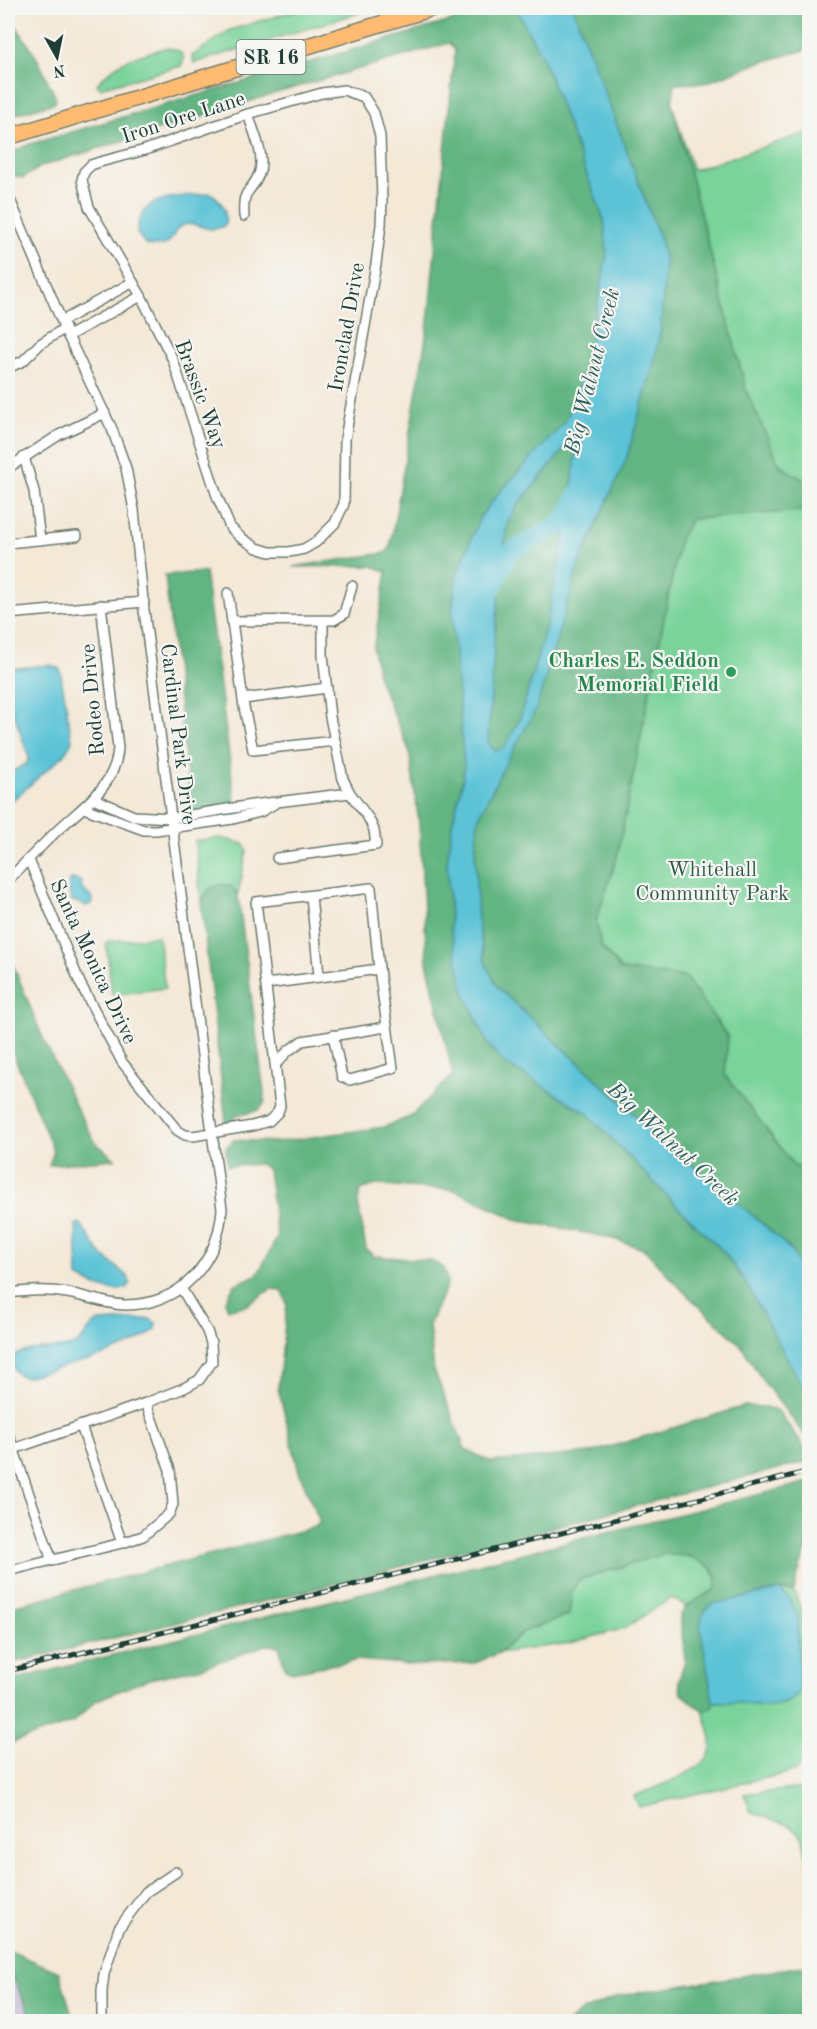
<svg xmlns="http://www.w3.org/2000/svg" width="817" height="2029" viewBox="0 0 817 2029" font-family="'Old Standard TT',serif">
	<rect width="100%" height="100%" fill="#f6f6f2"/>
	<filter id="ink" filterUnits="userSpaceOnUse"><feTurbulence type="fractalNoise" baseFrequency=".0167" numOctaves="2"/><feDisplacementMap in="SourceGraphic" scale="12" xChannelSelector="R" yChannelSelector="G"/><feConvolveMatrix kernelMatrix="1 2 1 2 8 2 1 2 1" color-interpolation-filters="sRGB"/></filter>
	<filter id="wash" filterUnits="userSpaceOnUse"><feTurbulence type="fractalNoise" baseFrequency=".008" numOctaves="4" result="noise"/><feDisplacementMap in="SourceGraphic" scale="24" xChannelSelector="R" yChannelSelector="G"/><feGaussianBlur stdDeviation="1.35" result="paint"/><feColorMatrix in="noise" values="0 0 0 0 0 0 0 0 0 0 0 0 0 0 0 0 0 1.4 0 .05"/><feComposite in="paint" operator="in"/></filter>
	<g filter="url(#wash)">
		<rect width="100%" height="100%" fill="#f4e8d7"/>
		<path fill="#c9bfd7" d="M8 1974 12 1976 34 2021 8 2022Z"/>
		<g fill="#79d39a" stroke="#4c8867" stroke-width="1.5">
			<path d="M303 8H375L194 63 192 56 230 30Z"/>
			<path d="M164 48C176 48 189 52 181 66L100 88 97 84C119 58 133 58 164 48Z"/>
			<path d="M672 104 693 170 809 132V489L777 461 746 390Z"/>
			<path d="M809 510V1167H795L724 1075 728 1037 685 977 621 970 601 946 596 921 617 857 680 537 692 519Z"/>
			<path d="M220 838 244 844 247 850 238 895 231 886 209 889 201 902 195 841Z"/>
			<path d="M158 936 165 988 112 995 106 942Z"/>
			<path d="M663 1554C687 1555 719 1558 716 1589L686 1606 671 1598 625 1628 570 1643 499 1653 523 1632 569 1615 572 1590 579 1580Z"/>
			<path d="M780 1590 794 1591 801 1610 809 1666V1757L796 1771 639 1807 634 1796C651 1789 701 1771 708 1757 716 1744 707 1725 703 1711L711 1708 713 1702C740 1698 780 1718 799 1692L798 1617 790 1601Z"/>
			<path d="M805 1788 809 1791V1869L803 1838 791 1826 751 1812 744 1794Z"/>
		</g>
		<g fill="#62b582" stroke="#40795b" stroke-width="1.5">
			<path d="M495 8H516L543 59 604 220 607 254 584 375 565 422 498 494 480 517 456 577 452 614 464 766 462 783 452 825 447 863 451 932 504 1063 586 1112 677 1206 724 1252 744 1280 809 1398V1441L763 1381 741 1345 683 1291 644 1249 607 1237 517 1220 455 1190 376 1185 360 1190 358 1203 366 1249 374 1256 429 1260 443 1267 448 1282 429 1325 434 1370 465 1449 491 1462 590 1453 745 1406 766 1407 778 1411 809 1454V1461L318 1588 8 1664V1607L315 1527 320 1522 299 1472 278 1388 287 1304 282 1290 271 1289 245 1306 228 1309 225 1302 234 1285 258 1274 277 1237 268 1170 260 1164 227 1166 226 1148 234 1140 277 1142 384 1127 410 1117 453 1075 427 962 419 823 409 750 379 680 373 649 387 572 373 566 292 567 385 553 390 548 427 331 455 50 449 43 283 91 42 166 23 178 14 176 8 159 13 152 27 145Z"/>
			<path d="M573 8H809V49L758 63 705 83 675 84 672 104 746 390 780 466 809 483V510L692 519 680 537 617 857 596 921 601 946 621 970 685 977 728 1037 725 1075 795 1167H809V1282L790 1249 764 1225 658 1136 498 988 485 962 478 924 475 852 478 819 500 774 580 561 626 460 655 359 665 263 660 240Z"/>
			<path d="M8 13 37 58 56 98 55 103 16 114 8 107Z"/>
			<path d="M578 438 568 519 546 626 520 719 504 748 495 751 488 744 495 633 507 523 517 506 570 442Z"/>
			<path d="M205 572 235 801 230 806 191 811 165 575Z"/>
			<path d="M221 884 231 886 238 895 265 1100C263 1113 247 1113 235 1116V1123H226L201 902 209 889Z"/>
			<path d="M8 952 42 1036 78 1111 96 1143 115 1159 49 1165 53 1154 52 1147 8 1041Z"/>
			<path d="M809 1482V1541L796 1581 794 1591 780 1590 712 1604 700 1624 713 1702 712 1708 703 1711 681 1693 679 1680 685 1660 680 1617 686 1606 716 1589 717 1577 711 1568 690 1556 663 1554 579 1580 572 1590 569 1615 523 1632 499 1653 475 1663 418 1665 357 1660 292 1672 285 1669 279 1646 266 1645 203 1667 146 1680 97 1700 72 1723 8 1744V1681Z"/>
			<path d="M8 1950 59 1972 74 2021H34L12 1976 8 1974Z"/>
			<path d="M809 1965V2020L569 2022 582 2011 618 1996Z"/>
		</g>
		<g fill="#5bc3d7" stroke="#3d8086" stroke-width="1.5" fill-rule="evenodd">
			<path d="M516 8H573L660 240 665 263 661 326 655 359 626 460 580 561 536 709 500 774 478 819 475 852 478 924 485 962 498 988 658 1136 764 1225 790 1249 809 1282V1398L744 1280 724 1252 677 1206 586 1112 504 1063 488 1044 465 994 451 932 447 863 452 825 462 783 464 766 452 614 456 577 480 517 498 494 565 422 584 375 607 254 604 220 543 59ZM578 438 568 519 546 626 520 719 504 748 495 751 488 743 495 633 507 523 517 506 570 442Z"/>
			<path d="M210 193C223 200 227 211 225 225 207 236 199 220 184 225 168 230 179 251 146 245L137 233C139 191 180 199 210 193Z"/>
			<path d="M50 665 60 669 72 741 64 755 8 804V774L26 764 29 758 8 697V669Z"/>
			<path d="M72 879 81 881 82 889 93 899 91 904 86 906 71 900 68 884Z"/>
			<path d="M80 1223 99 1252 128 1277 130 1283 127 1288C112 1294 91 1285 78 1277L76 1224Z"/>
			<path d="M150 1319 156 1323V1329C127 1354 63 1366 25 1377 15 1375 12 1368 11 1358 29 1344 55 1353 75 1345 86 1340 87 1326 98 1322Z"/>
			<path d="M780 1590 790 1600 798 1617 799 1692C780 1718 740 1698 713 1702L700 1624 704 1612 712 1604Z"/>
		</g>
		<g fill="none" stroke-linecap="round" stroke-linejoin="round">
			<path stroke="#5bc3d7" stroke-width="18" d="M491 591 510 552 563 523 581 488"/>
		</g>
	</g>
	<g filter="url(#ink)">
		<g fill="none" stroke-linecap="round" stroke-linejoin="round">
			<g stroke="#6a796d" stroke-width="12">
				<g id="minor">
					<path d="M344 90 364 97 374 113 380 136 382 200 381 225 376 264 345 439 344 504 335 523 316 542 304 549 289 552H270L257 548 240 537 230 527 217 496 173 360 141 296 89 207 82 180 84 172 91 165 100 162 145 150 248 114 322 93Z"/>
					<path d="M8 195 68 336 112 429 126 468 134 510 144 610 222 1209C218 1262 182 1305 125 1305 105 1304 87 1296 67 1293 47 1289 27 1291 8 1293"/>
					<path d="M244 216C242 186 251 195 259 174 266 156 253 131 248 114"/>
					<path d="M62 321 133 282"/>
					<path d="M68 336 141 296"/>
					<path d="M8 368 23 361 40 344 65 328"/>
					<path d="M24 457 34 491 40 540"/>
					<path d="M8 468 59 435 105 413"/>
					<path d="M8 543 77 536"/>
					<path d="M228 593 244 707 253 750 335 741"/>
					<path d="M8 614 144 602"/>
					<path d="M233 621 334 620 344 614 352 586"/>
					<path d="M243 699 327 688"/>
					<path d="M93 798 134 816 172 818 252 805 350 793"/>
					<path d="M84 808 144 830H156L233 819 260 812 274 804"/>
					<path d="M277 858 376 845 374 830 369 819 350 793 343 779 330 717 323 655V621"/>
					<path d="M29 860 80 983 122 1062 177 1130 185 1135 193 1136 252 1126 269 1121 278 1112 280 1106 256 902 371 888 379 969 393 1068 350 1080 342 1077 333 1035"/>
					<path d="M8 880C25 863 42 845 60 828 85 805 116 785 118 748L101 605"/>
					<path d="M311 896 319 975"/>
					<path d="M267 984 379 969"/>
					<path d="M276 1064 288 1051 302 1041 386 1027"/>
					<path d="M81 1426 122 1543"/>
					<path d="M8 1433 52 1561"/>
					<path d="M8 1451 146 1403 184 1388 199 1380 212 1362 211 1343 207 1331 181 1288"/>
					<path d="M8 1571 122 1543 143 1536 169 1514 173 1504 170 1470 146 1403"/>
					<path d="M102 2022V1991L104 1974 119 1928 146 1892 176 1872"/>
				</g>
			</g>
			<g stroke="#6a796d" stroke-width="18">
				<path id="primary" d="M8 137 433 8"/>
			</g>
			<use href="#minor" stroke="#fff" stroke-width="9"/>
			<use href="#primary" stroke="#ffbb71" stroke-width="15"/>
			<g stroke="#1f3d34" stroke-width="5">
				<path id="rail" d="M8 1671 810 1471"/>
			</g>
			<use href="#rail" stroke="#f6f6f2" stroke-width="3" stroke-dasharray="9" stroke-linecap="butt"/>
		</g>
	</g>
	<circle fill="#2e9e5b" stroke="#f6f6f2" stroke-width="2" cx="731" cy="672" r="6"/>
	<g text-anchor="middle" stroke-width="4.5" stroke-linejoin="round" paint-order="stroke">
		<rect fill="#f6f6f2" stroke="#60746d" stroke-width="1.5" x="236.5" y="40" width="69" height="34" rx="4.5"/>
		<g font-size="20" font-weight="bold" fill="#1f3d34">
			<text x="271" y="64">SR 16</text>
		</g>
		<g font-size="21" fill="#1f3d34" stroke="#f6f6f2">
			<text transform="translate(183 117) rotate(-18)" y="7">Iron Ore Lane</text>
			<text transform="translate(346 327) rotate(-80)" y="7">Ironclad Drive</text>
			<text transform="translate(201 394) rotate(70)" y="7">Brassic Way</text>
			<text transform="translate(92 700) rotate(-95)" y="7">Rodeo Drive</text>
			<text transform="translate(179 734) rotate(83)" y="7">Cardinal Park Drive</text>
			<text transform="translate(94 961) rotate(65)" y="7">Santa Monica Drive</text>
		</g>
		<g font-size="21" font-weight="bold" fill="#27864d" stroke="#f6f6f2" text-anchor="end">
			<text x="719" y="667">Charles E. Seddon<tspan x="719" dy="24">Memorial Field</tspan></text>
		</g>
		<g font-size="21" fill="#315b48" stroke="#f6f6f2">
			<text x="712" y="876">Whitehall<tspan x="712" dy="24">Community Park</tspan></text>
		</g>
		<g font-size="22" font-style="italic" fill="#2e5e5d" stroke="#f6f6f2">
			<text transform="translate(591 371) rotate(-76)" y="8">Big Walnut Creek</text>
			<text transform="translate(674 1143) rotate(43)" y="8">Big Walnut Creek</text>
		</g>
	</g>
	<rect width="817" height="2029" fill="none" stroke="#f6f6f2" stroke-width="30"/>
	<g transform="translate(57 57) rotate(171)" stroke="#f6f6f2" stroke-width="4.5" paint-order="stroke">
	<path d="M0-4.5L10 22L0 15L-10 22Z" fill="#1f3d34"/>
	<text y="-9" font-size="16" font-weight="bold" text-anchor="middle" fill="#1f3d34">N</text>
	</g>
</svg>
